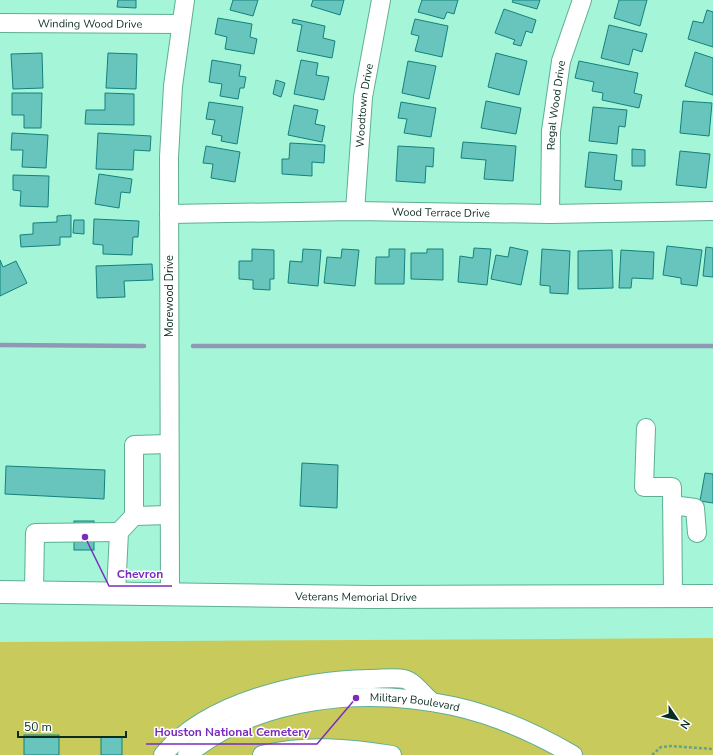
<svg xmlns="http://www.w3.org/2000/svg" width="713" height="755" viewBox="0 0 713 755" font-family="'Nunito Sans',sans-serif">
	<rect width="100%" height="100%" fill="#a5f6d8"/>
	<path fill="#c9ca5c" d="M713 638V755H0V642Z"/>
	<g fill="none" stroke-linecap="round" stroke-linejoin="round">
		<g stroke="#9098b3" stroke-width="4.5">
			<path d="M0 345 144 346"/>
			<path d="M193 346H713"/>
		</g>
	</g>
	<g fill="#67c5be" stroke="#13817b">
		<path d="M118 0H136V8L117 7Z"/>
		<path d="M233 0H258L253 16 230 10Z"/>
		<path d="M313 0H344L340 15 311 6Z"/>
		<path d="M422 0H458L454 14 447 12 444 19 418 12Z"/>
		<path d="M513 0H540L537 9 512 2Z"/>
		<path d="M619 0H647L640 26 614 18Z"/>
		<path d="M504 9 536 20 532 33 526 31 521 46 513 44 515 40 495 33Z"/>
		<path d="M707 10 713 12V47L688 39 693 21 703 23Z"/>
		<path d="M218 18 252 24 250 37 257 39 254 54 225 49 227 37 215 34Z"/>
		<path d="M293 19 325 26 323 38 335 41 332 58 297 51 302 25 292 23Z"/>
		<path d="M415 19 448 26 442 57 415 51 419 36 411 34Z"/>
		<path d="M609 25 647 34 642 52 633 49 629 65 601 58Z"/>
		<path d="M695 52 713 58V95L685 86Z"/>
		<path d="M42 53 43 88 13 89 11 54Z"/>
		<path d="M108 53 137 54 136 89 106 88Z"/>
		<path d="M496 53 527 61 519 95 488 87Z"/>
		<path d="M212 60 241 65 239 76 246 77 244 88H240L238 99 220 96 222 84 209 82Z"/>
		<path d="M301 60 318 63 316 75 329 77 324 100 294 94Z"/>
		<path d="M408 61 436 66 429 99 402 93Z"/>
		<path d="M579 61 638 73 634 93 642 95 639 108 602 100 603 93 592 91 594 82 575 78Z"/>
		<path d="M276 80 285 83 281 97 273 94Z"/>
		<path d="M12 93H42L41 128H24V115H12Z"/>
		<path d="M105 93 134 94V125L85 124 86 110H105Z"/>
		<path d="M486 101 521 108 516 134 481 128Z"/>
		<path d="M683 101 712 103 709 136 680 133Z"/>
		<path d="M209 102 243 107 237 144 221 141 222 136 212 134 215 120 206 119Z"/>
		<path d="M401 102 436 108 431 137 404 133 407 119 398 118Z"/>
		<path d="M294 105 318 110 315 124 325 126 322 142 288 135Z"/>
		<path d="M593 107 627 110 625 127 619 126 617 144 589 141Z"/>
		<path d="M12 133 48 135 46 168 22 167 23 150H11Z"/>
		<path d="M98 133 151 136 150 151 134 150 133 170 96 169Z"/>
		<path d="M463 142 516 146 513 181 484 179 486 160 461 158Z"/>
		<path d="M290 143 325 145 324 163 312 162V176L282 174V159H289Z"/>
		<path d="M206 146 240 152 235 182 211 178 213 164 203 163Z"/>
		<path d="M398 146 434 148 433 167 426 166 425 183 396 181Z"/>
		<path d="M632 149 645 150V166H632Z"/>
		<path d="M680 151 710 154 706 188 676 185Z"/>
		<path d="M589 152 617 155 614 180 622 181 621 190 585 187Z"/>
		<path d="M99 174 132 179 130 193 121 192 119 208 95 204Z"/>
		<path d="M13 175 49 176 48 207 20 206 21 191 13 190Z"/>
		<path d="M71 215V237H60V245L21 247 20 235 33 234V223L57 222V216Z"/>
		<path d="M94 219 139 221 138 237H133L132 255 103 254V245L93 244Z"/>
		<path d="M74 220H84V234L73 233Z"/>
		<path d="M667 246 702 250 697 286 681 284V278L663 275Z"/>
		<path d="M510 247 528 251 521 285 491 279 496 255 508 257Z"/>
		<path d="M706 247 713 248V277L703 276Z"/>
		<path d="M474 248 491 249 487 285 458 282 460 256 473 258Z"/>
		<path d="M252 249 274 250V279H270V290L253 289V280L239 279V261H252Z"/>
		<path d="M303 249 321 250 318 286 288 283 290 261 302 262Z"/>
		<path d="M342 249 359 250 355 286 324 283 327 257 341 258Z"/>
		<path d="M389 249H405L404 284H375L376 257H389Z"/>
		<path d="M427 249H443V280L411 279V253H427Z"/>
		<path d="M542 249 570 251 568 294 550 293V286L540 285Z"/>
		<path d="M612 250 613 288 578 289V251Z"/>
		<path d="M621 250 654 252 653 279 632 278 631 288H619Z"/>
		<path d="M0 260 3 267 16 261 27 283 0 296Z"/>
		<path d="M152 264 153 280 124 281 125 297 97 298 96 266Z"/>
		<path d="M302 463 338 465 337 508 300 506Z"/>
		<path d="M6 466 105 470 104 499 5 494Z"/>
		<path d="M705 473 713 474V503L700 501Z"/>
		<rect x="74" y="521" width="20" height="29"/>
		<rect x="24" y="735" width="35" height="20"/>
		<rect x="101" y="737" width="21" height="18"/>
	</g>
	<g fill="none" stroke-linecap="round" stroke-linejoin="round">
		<g stroke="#5eaf93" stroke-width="20">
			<g id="minor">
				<path id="s1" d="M0 23 180 24"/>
				<path id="s2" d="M355 211 363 97 381 0"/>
				<path id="s3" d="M169 214 355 211 550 214 713 211"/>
				<path id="s4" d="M550 214 551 131 561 61 582 0"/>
				<path d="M646 428 644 487H672L673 597"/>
				<path d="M672 505 695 508 697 533"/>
				<path d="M134 516 169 515"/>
				<path d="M34 591 35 533 119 532"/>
				<path d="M116 593 119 532 134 516V445L168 444"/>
				<path d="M170 594 169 157 173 86 185 0"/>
				<path d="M163 755C208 701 303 680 370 679 381 679 394 677 404 679 414 681 424 696 432 702"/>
				<path id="s5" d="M187 755C258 696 365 687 453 706 494 715 537 734 573 755"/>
				<path d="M262 755C305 744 349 748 392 755"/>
			</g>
		</g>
		<g stroke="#5eaf93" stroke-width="24">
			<g id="major">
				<path id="s6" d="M0 592 370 597 713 596"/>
			</g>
		</g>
		<path stroke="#65a28c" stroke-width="2.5" stroke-dasharray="3 2" stroke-linecap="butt" d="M652 755 661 747 671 746 713 749"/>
		<use href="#minor" stroke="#fff" stroke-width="18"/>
		<use href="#major" stroke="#fff" stroke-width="22"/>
	</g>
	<g text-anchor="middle" stroke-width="3" stroke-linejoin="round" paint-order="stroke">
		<g font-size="11" fill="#0a2d22" stroke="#fff">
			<text dy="4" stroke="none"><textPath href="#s1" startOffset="90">Winding Wood Drive</textPath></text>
			<text dy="4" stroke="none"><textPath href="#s2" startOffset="106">Woodtown Drive</textPath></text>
			<text dy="4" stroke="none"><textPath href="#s4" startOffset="109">Regal Wood Drive</textPath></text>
			<text dy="4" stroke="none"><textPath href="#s3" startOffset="272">Wood Terrace Drive</textPath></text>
			<text transform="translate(169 296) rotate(-90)" y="4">Morewood Drive</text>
			<text dy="4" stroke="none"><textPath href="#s6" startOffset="356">Veterans Memorial Drive</textPath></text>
			<text dy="4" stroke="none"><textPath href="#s5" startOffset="241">Military Boulevard</textPath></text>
		</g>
	</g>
	<path fill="none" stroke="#7b2cbf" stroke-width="1.5" d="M85 537L109 586H172M356 698L317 744H146"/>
	<g fill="#7b2cbf" stroke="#fff" stroke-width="1.5">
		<circle cx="85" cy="537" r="4"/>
		<circle cx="356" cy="698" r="4"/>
	</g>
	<g font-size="12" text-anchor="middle" font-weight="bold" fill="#7b2cbf" stroke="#fff" stroke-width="3" stroke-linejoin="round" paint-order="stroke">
		<text x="140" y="578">Chevron</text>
		<text x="232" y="736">Houston National Cemetery</text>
	</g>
	<g transform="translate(677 719) rotate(124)" stroke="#ffffff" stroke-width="3" paint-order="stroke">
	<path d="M0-3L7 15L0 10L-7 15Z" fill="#0a2d22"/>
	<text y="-6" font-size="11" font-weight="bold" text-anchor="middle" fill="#0a2d22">N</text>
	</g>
	<path d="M18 731v6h108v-6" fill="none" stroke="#0a2d22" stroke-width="2"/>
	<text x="24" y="731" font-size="12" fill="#0a2d22" stroke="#ffffff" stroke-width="3" paint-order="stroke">50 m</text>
</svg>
